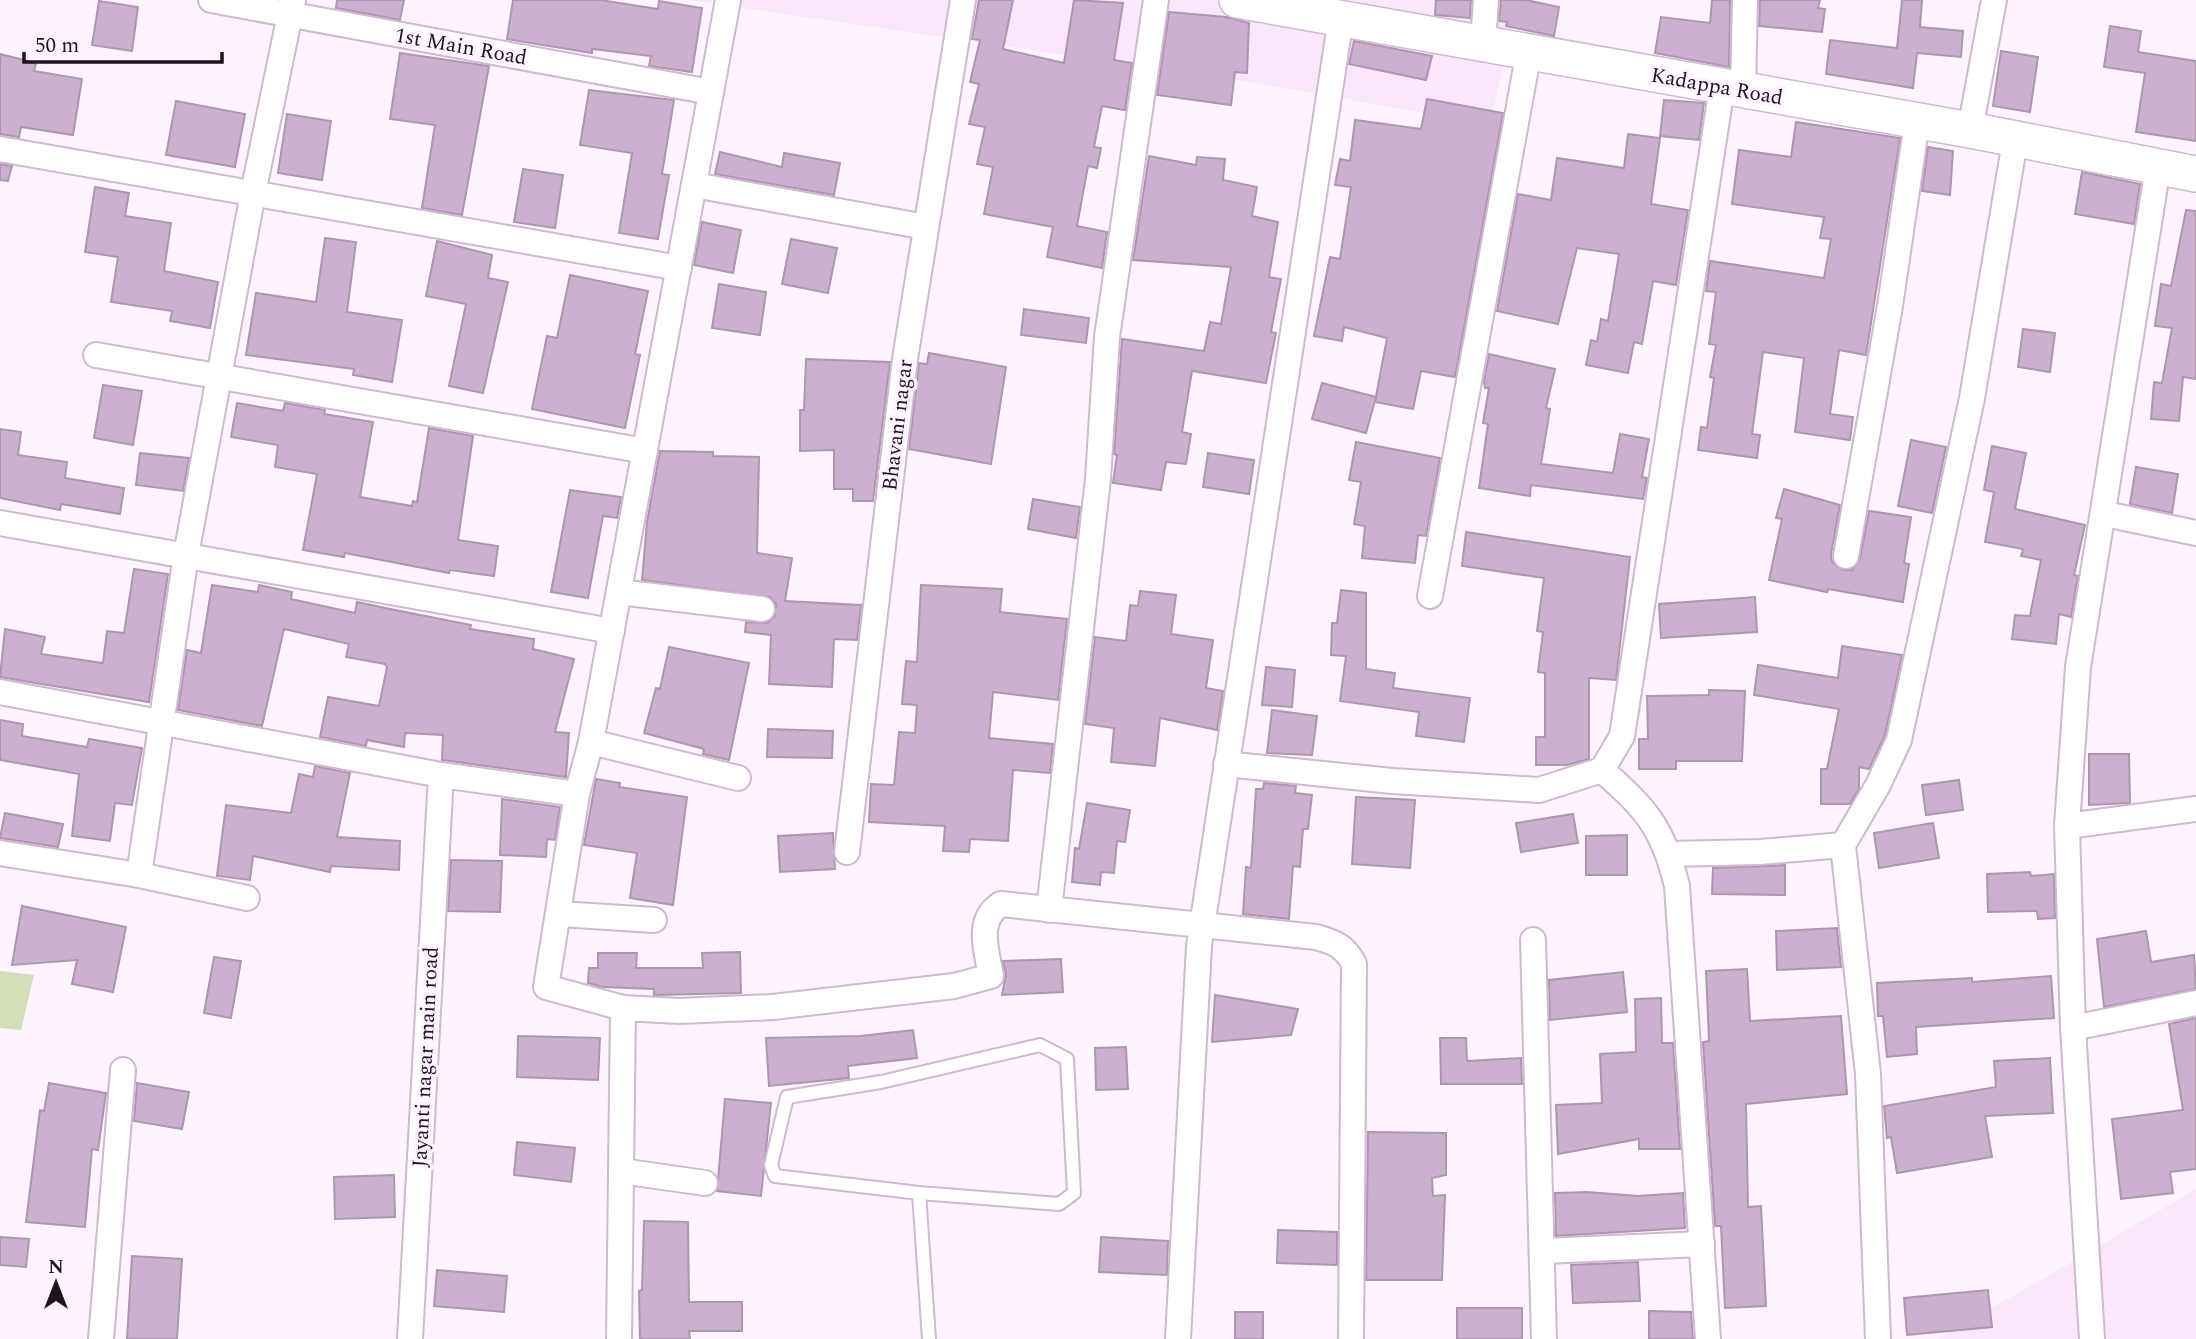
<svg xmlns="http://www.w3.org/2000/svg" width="2196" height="1339" viewBox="0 0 2196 1339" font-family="Spectral,serif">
	<rect width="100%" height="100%" fill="#fef4ff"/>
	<g fill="#fae7fb">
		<path d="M689 0H1518L1490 125 1252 82Z"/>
		<path d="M2196 1189V1339H1937L2048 1276Z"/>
	</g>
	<path fill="#d4deb9" d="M0 971 34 975 21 1030 0 1028Z"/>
	<g fill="#cdafcf" stroke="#ad96af" stroke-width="2">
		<path d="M337 0H404L400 20 336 8Z"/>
		<path d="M513 0H600L658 9 659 1 702 8 692 72 649 66 651 56 592 49V53L507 39Z"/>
		<path d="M979 0H1013L1003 49 1064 63 1074 0 1123 3 1114 60 1132 63 1125 110 1102 106 1094 147 1101 148 1097 168 1088 166 1077 226 1107 232 1102 268 1047 257 1053 227 984 214 993 167 977 164 985 127 969 124 979 84 970 82 980 40 972 39Z"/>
		<path d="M1436 0H1471L1470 18 1435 15Z"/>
		<path d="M1501 0H1526L1559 7 1554 36 1506 26 1507 22 1499 21Z"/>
		<path d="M1712 0H1730L1729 67 1655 53 1661 17 1710 23Z"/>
		<path d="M1760 0H1820L1818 8 1825 9 1822 32 1759 26Z"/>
		<path d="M1902 0H1922L1920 27 1963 31 1961 57 1917 53 1913 88 1826 74 1830 40 1897 48Z"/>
		<path d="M99 1 138 7 132 51 92 45Z"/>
		<path d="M1169 12 1226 17 1249 23 1247 73 1235 72 1231 105 1157 95Z"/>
		<path d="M2110 26 2141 31 2138 52 2196 61V141L2136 132 2145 73 2104 67Z"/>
		<path d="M1354 41 1432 56 1426 80 1349 64Z"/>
		<path d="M2001 51 2038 57 2030 112 1993 106Z"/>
		<path d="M400 53 489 66 462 215 422 208 435 125 390 119Z"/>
		<path d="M0 54 36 63 34 71 82 79 73 135 21 127 19 137 0 134Z"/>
		<path d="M589 90 674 100 662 174 669 175 658 239 619 233 632 153 580 145Z"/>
		<path d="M1427 99 1503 113 1455 377 1421 371 1413 409 1375 402 1387 338 1344 327 1342 341 1314 336 1330 257 1340 259 1351 187 1335 185 1340 159 1350 161 1355 120 1421 129Z"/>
		<path d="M1664 100 1704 103 1699 140 1660 136Z"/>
		<path d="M176 101 245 114 235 167 166 155Z"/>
		<path d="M287 114 331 121 322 180 278 173Z"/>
		<path d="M1796 122 1900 138 1866 355 1839 350 1830 414 1853 417 1850 440 1795 432 1804 358 1763 352 1752 434 1760 435 1757 458 1698 450 1701 427 1707 428 1714 378 1710 377 1716 345 1709 344 1716 292 1706 291 1710 261 1824 278 1831 239 1820 238 1824 217 1732 204 1739 150 1791 157Z"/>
		<path d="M1628 134 1660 138 1651 204 1688 210 1676 285 1653 281 1642 344 1634 342 1628 373 1586 365 1591 340 1597 342 1601 319 1608 321 1619 254 1577 248 1558 324 1497 311 1518 194 1551 200 1557 158 1624 168Z"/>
		<path d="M1928 147 1953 151 1950 195 1922 191Z"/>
		<path d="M720 152 782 167 784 153 840 163 834 195 715 174Z"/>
		<path d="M1149 156 1196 165 1197 157 1225 159 1223 180 1257 187 1252 216 1278 222 1269 277 1281 279 1271 332 1276 333 1266 383 1192 371 1182 432 1191 434 1186 464 1166 462 1161 490 1113 483 1117 455 1114 454 1122 339 1204 351 1210 322 1221 324 1231 267 1133 260Z"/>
		<path d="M0 164 12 166 8 181 0 180Z"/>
		<path d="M523 169 563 175 555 228 514 222Z"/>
		<path d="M2082 172 2140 184 2134 224 2075 214Z"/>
		<path d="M95 187 129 193 125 216 171 223 164 271 218 282 210 328 170 321 172 311 111 302 118 257 85 252Z"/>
		<path d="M2186 210 2196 211V379L2183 377 2179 421 2151 419 2154 382 2162 383 2172 328 2155 326 2161 284 2171 286Z"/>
		<path d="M702 222 741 230 733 273 694 265Z"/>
		<path d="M325 238 356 242 347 312 402 320 392 382 353 375 354 369 246 355 256 293 316 302Z"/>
		<path d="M791 239 837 248 828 293 782 284Z"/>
		<path d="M437 241 492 255 488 278 508 282 483 393 449 386 466 304 426 296Z"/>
		<path d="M570 275 648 291 635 354 640 355 625 428 532 409 547 336 557 338Z"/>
		<path d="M719 284 766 292 760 335 712 328Z"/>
		<path d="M1024 309 1089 318 1086 343 1021 335Z"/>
		<path d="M2023 329 2055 333 2050 372 2018 367Z"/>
		<path d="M929 353 1006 367 991 464 909 449 919 363 927 364Z"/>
		<path d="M1489 354 1555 369 1546 408 1550 409 1541 464 1613 473 1620 434 1649 439 1642 477 1647 478 1643 499 1531 485 1530 496 1479 488 1488 424 1483 423 1489 388H1485L1484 381Z"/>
		<path d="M806 359 890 362 873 501H853V489H834V450L800 451V410H804Z"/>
		<path d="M1322 383 1376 397 1366 433 1312 419Z"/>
		<path d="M103 385 142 391 133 445 94 438Z"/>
		<path d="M237 403 283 411 285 403 325 410 324 414 373 422 360 497 412 506 413 501 417 502 429 428 473 436 458 540 498 546 494 576 450 570 449 573 345 553 344 557 303 550 317 474 275 467 278 445 231 437Z"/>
		<path d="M0 429 21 432 18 455 67 462 65 478 124 488 120 514 61 504 60 510 0 498Z"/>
		<path d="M1911 440 1946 447 1932 513 1898 506Z"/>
		<path d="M1356 442 1440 458 1426 536 1418 535 1415 563 1362 558 1365 526 1354 524 1361 482 1349 480Z"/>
		<path d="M1992 446 2026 453 2015 509 2085 525 2074 575 2078 576 2071 617 2059 614 2056 644 2012 639 2015 615 2030 616 2041 560 2021 556 2023 549 1985 542 1994 492 1984 490Z"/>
		<path d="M660 451 713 452V456L759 457 757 553 792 558 785 601 861 605 857 640 834 639 832 687 769 684 771 635 745 632 746 622 767 623 774 617 776 604 770 597 642 580 647 522Z"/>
		<path d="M140 453 189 458 183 491 136 485Z"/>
		<path d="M1208 453 1254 460 1249 494 1203 487Z"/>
		<path d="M2136 467 2178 474 2172 513 2130 504Z"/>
		<path d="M1784 489 1840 505 1831 554 1832 562 1843 570H1852L1860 559 1869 511 1911 517 1904 563 1909 564 1903 602 1828 589 1827 592 1769 580 1782 519 1776 518Z"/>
		<path d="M570 490 621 497 617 518 603 516 588 598 551 592Z"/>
		<path d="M1033 499 1080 507 1076 538 1028 529Z"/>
		<path d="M1466 532 1630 557 1616 680 1589 678V759L1567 765H1536V737H1545V673L1538 672 1543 632 1537 631 1544 578 1462 566Z"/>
		<path d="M134 569 168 574 149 702 0 677 5 629 45 637 41 654 103 663 107 631 124 633Z"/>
		<path d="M212 585 258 592 259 585 292 592 291 599 355 613 357 602 390 609 471 625 470 629 534 639 533 649 574 659 555 732 569 733 566 777 442 760 443 735 405 733 404 747 367 740 366 746 320 737 328 697 379 706 387 667 385 664 346 657 349 644 284 629 262 726 178 710 187 650 201 653Z"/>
		<path d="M921 585 1002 589 1000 612 1067 619 1058 700 993 692 989 738 1053 744 1050 773 1013 770 1008 841 970 839 969 852 943 851 945 826 869 822 871 784 894 785 899 732 915 733 917 705 902 704 906 661 917 662Z"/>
		<path d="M1341 590 1366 593V669L1395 673 1393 688 1470 698 1464 742 1416 736 1419 712 1340 701 1346 656 1331 655 1332 623H1337Z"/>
		<path d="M1140 591 1176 595 1171 634 1213 640 1206 688 1223 691 1217 730 1160 718 1155 766 1111 762 1114 728 1085 724 1095 637 1126 641 1130 605 1138 606Z"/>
		<path d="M1755 597 1757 632 1661 638 1659 604Z"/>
		<path d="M1842 646 1902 655 1885 735 1869 769 1859 767V789L1850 804H1821V769H1827L1839 709 1754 695 1758 665 1838 678Z"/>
		<path d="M669 647 749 663 729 760 703 754 704 749 644 733 656 688 660 689Z"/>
		<path d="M1266 667 1295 670 1292 707 1262 705Z"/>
		<path d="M1709 690 1745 691 1742 761H1676V769H1639V739H1648L1647 696 1709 695Z"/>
		<path d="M1272 710 1317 716 1312 755 1267 753Z"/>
		<path d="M0 720 23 724 22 736 87 747 89 739 142 748 132 805 115 803 110 841 72 836 79 774 0 760Z"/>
		<path d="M768 729 833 731 832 758 767 757Z"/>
		<path d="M2089 754H2129L2130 803 2089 805Z"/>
		<path d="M315 766 350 773 337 837 400 841 399 870 331 866 330 872 253 856 250 880 217 876 226 805 291 813 299 774 313 777Z"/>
		<path d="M596 779 620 783 619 787 687 797 673 905 630 898 637 853 584 845Z"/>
		<path d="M1959 780 1963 810 1926 815 1922 785Z"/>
		<path d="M1264 783 1296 786 1295 793 1312 795 1308 829H1303L1300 867 1293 866 1289 919 1243 914 1246 867 1251 868 1256 789H1263Z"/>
		<path d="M1356 797 1415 800 1410 868 1352 864Z"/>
		<path d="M502 799 560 807 555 840 547 839 546 857 500 855Z"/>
		<path d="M1087 803 1130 810 1125 842 1117 841 1114 873 1101 872 1100 885 1072 882 1075 848 1079 849Z"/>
		<path d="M5 813 63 824 58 847 0 838Z"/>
		<path d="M1573 814 1578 843 1521 852 1516 823Z"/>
		<path d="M1933 823 1939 858 1879 868 1874 833Z"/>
		<path d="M833 833 835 869 780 872 778 836Z"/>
		<path d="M1627 835V875H1586V836Z"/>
		<path d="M451 860 502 861 500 912 448 911Z"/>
		<path d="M1785 865V895L1712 894 1713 868Z"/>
		<path d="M2030 872 2031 876 2054 874 2055 918 2038 919 2037 911 1988 912 1987 874Z"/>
		<path d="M22 906 126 927 113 992 72 984 77 960 12 965Z"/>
		<path d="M1837 928 1841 967 1777 970 1776 931Z"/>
		<path d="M2146 931 2151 962 2194 955 2196 989 2104 1007 2097 939Z"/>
		<path d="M740 952 741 993 654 995V989L603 987 588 983 589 968H598V953H637L636 968H703L702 953Z"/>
		<path d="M214 957 241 961 231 1018 204 1013Z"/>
		<path d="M1061 959 1063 992 1002 995 1006 974 1003 961Z"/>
		<path d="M1747 969 1750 1021 1841 1016 1847 1094 1746 1104 1748 1207 1761 1206 1766 1306 1725 1308 1721 1226H1715L1703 1042 1709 1041 1706 971Z"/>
		<path d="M1623 972 1627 1012 1550 1020 1549 980Z"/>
		<path d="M2051 976 2054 1018 1916 1027 1917 1054 1887 1057 1883 1016H1878L1877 983 1972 978V982Z"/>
		<path d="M1215 995 1298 1009 1291 1035 1212 1042Z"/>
		<path d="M1661 998 1662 1043H1673L1680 1149H1639V1139L1558 1154 1556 1105 1602 1103 1600 1054 1636 1052 1635 999Z"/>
		<path d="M2196 1018V1169L2170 1172 2173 1193 2121 1199 2112 1119 2183 1110 2169 1024Z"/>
		<path d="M913 1030 917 1058 848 1066 849 1078 769 1086 766 1038 860 1036Z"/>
		<path d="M518 1036 600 1038 598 1080 517 1077Z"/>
		<path d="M1440 1038H1466L1467 1061 1521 1058 1522 1084H1441Z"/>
		<path d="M1126 1047 1128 1089 1096 1090 1095 1048Z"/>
		<path d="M2050 1058 2053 1113 1985 1116 1992 1157 1897 1173 1891 1137 1887 1138 1884 1106 1996 1087 1994 1061Z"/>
		<path d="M49 1083 106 1093 98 1150 92 1149 85 1227 26 1222 40 1110 44 1111Z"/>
		<path d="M137 1083 189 1092 182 1129 134 1121Z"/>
		<path d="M725 1099 771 1103 761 1196 717 1191Z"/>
		<path d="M1368 1132 1446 1133V1175L1432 1178 1433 1196 1445 1195 1442 1280H1366Z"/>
		<path d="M517 1142 575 1148 571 1182 514 1175Z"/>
		<path d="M394 1175 395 1217 335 1219 334 1177Z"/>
		<path d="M1587 1192 1638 1196 1683 1193 1685 1228 1556 1236 1555 1193Z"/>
		<path d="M644 1221 688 1222 689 1302H742V1331H689L690 1339H640L639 1291 642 1290Z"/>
		<path d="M1278 1230 1337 1232V1265L1277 1263Z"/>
		<path d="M0 1237 29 1239 26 1267 0 1265Z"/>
		<path d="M1101 1237 1168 1241 1167 1275 1099 1272Z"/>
		<path d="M132 1256 182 1259 177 1339H127Z"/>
		<path d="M1638 1262 1640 1301 1573 1303 1571 1265Z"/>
		<path d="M437 1270 507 1276 504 1312 434 1306Z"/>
		<path d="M1988 1290 1992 1327 1907 1335 1904 1298Z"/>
		<rect x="1457" y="1308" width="65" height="31"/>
		<path d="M1649 1311 1691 1312 1693 1339H1649Z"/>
		<rect x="1235" y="1312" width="28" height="27"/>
	</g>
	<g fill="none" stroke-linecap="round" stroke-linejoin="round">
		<g stroke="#d0b8d2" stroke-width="16">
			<g id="service">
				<path d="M1040 1045 1067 1059 1074 1193 1059 1204 919 1193 775 1176 771 1165 787 1097 881 1082Z"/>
				<path d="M919 1193 929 1339"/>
			</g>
		</g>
		<g stroke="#d0b8d2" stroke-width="28">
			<g id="minor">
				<path d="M211 0 711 92"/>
				<path d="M1483 43 1486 0"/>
				<path d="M1743 91 1745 0"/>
				<path d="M1970 130 1994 0"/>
				<path d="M0 149 679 268"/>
				<path d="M694 185 926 227"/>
				<path d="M96 355 645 451"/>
				<path d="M2105 514 2196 533"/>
				<path d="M0 523 612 631"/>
				<path d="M1846 556 1890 306 1917 122"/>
				<path d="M619 592 762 609"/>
				<path d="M1430 596 1529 51"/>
				<path d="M0 692 441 775 577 794"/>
				<path d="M591 742 738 778"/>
				<path d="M1226 764 1392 781 1539 790 1602 770 1622 736 1722 87"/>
				<path d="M1602 770C1646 809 1663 827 1677 886L1708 1339"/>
				<path d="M2067 826 2196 809"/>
				<path d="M847 852 905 359 963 0"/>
				<path d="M0 853 139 875 247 898"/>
				<path d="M1670 854 1760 852 1843 845"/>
				<path d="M139 875 186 555 253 193 293 0"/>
				<path d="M1049 910 1098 479 1107 337 1156 0"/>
				<path d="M560 914 654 920"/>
				<path d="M1533 940 1544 1339"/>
				<path d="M623 1008 679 1011 773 1007 954 986 991 976C987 952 975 920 1001 904L1316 937C1334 942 1345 946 1354 964L1351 1339"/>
				<path d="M2073 1028 2196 1003"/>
				<path d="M621 1171 705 1183"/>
				<path d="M1544 1251 1702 1244"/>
				<path d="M101 1339 123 1070"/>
				<path d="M410 1339 441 775"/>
				<path d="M619 1339 623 1008 546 987 577 794 591 742 728 0"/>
				<path d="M1178 1339 1199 946 1341 18"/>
				<path d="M1878 1339 1868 1074 1843 845 1878 785 1899 740 1972 398 2015 141"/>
				<path d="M2092 1339 2073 1028 2067 826 2078 667 2158 167"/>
			</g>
		</g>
		<g stroke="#d0b8d2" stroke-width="38">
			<path id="secondary" d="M1237 0 1970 130 2196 174"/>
		</g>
		<use href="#service" stroke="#fff" stroke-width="12"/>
		<use href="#minor" stroke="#fff" stroke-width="24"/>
		<use href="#secondary" stroke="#fff" stroke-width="35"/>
	</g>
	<g text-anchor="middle" stroke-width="7" stroke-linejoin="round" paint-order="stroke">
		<g font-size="21" fill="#1e151e" stroke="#fef4ff">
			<text transform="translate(461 46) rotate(10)" y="7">1st Main Road</text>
			<text transform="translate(1717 86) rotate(10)" y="7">Kadappa Road</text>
			<text transform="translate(897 425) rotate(-83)" y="7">Bhavani nagar</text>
			<text transform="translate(425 1057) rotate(-87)" y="7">Jayanti nagar main road</text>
		</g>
	</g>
	<g transform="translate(56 1283)" stroke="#fef4ff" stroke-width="5" paint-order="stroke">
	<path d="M0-5L12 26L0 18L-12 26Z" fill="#1e151e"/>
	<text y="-10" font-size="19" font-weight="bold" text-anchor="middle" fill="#1e151e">N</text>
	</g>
	<path d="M24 52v10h198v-10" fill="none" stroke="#1e151e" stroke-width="3.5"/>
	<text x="35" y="52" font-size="21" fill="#1e151e" stroke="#fef4ff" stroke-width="5" paint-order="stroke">50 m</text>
</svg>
